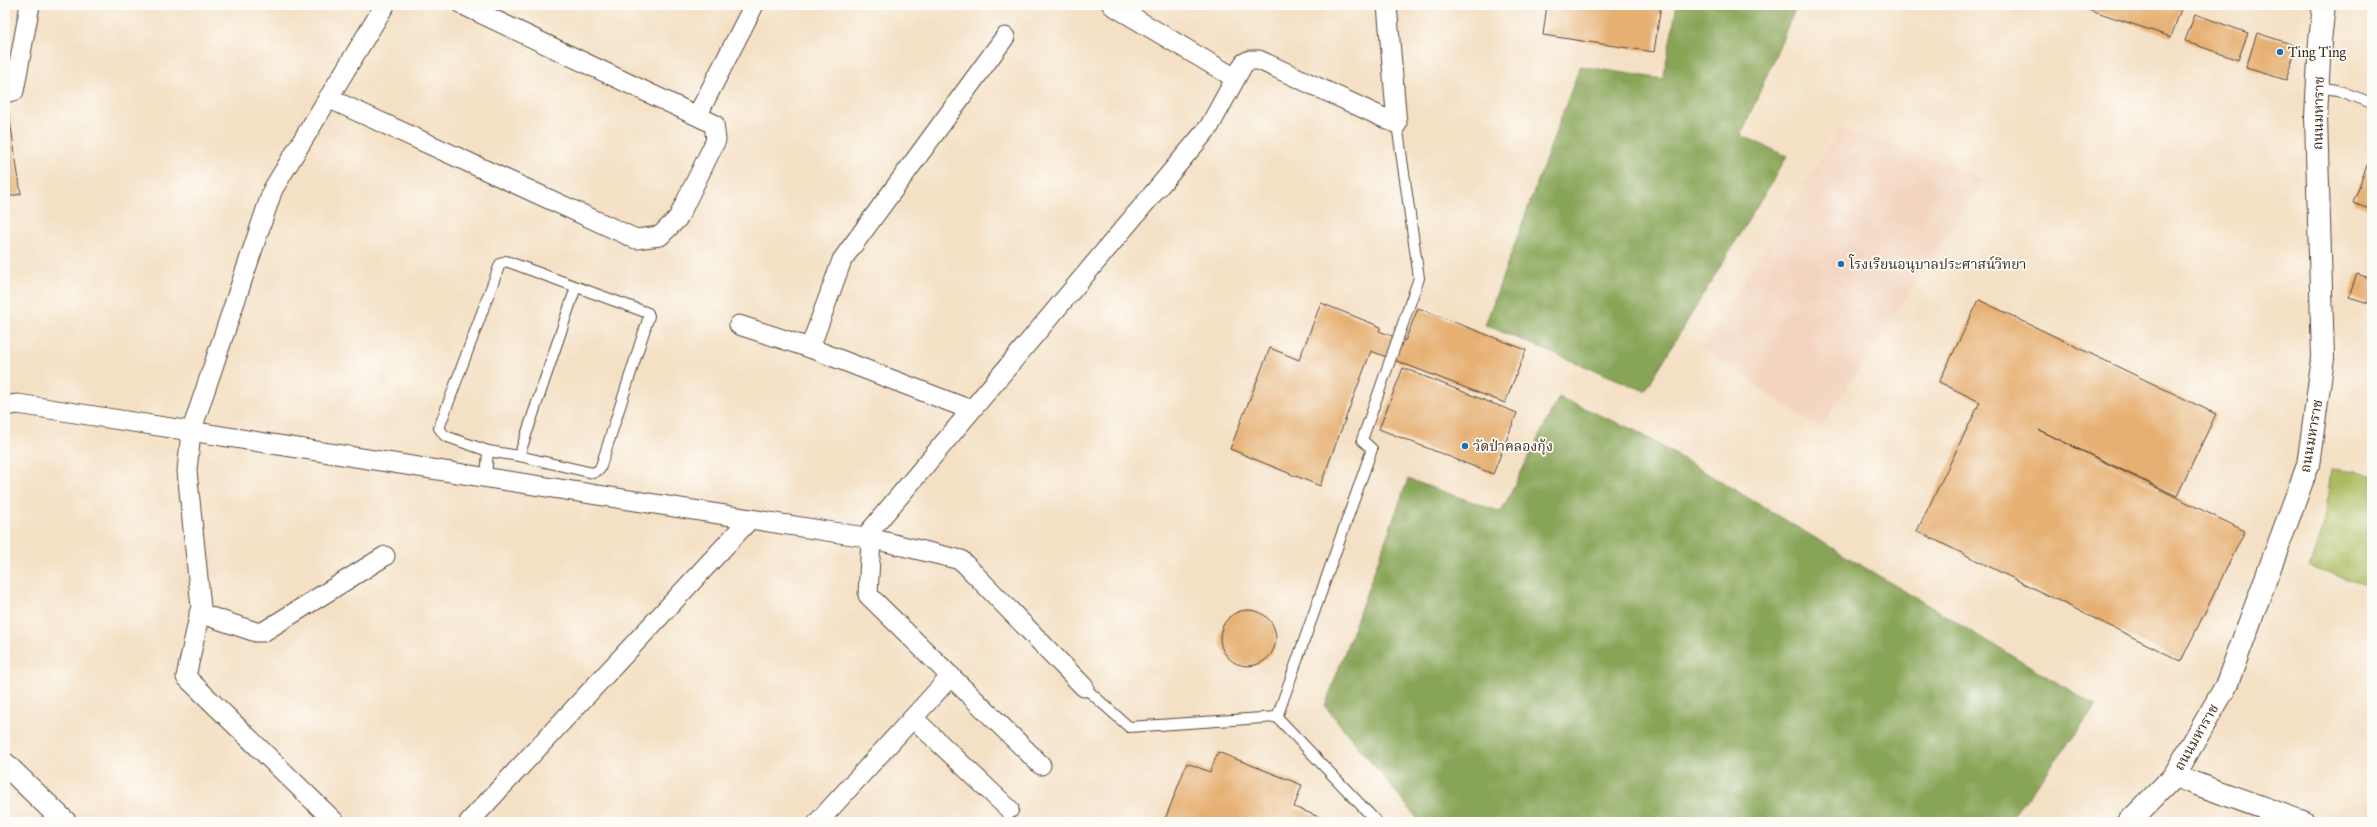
<svg xmlns="http://www.w3.org/2000/svg" width="2377" height="827" viewBox="0 0 2377 827" font-family="'IM FELL Great Primer','Noto Serif Thai',serif">
	<rect width="100%" height="100%" fill="#fdfcf7"/>
	<filter id="ink" filterUnits="userSpaceOnUse"><feTurbulence type="fractalNoise" baseFrequency=".025" numOctaves="2"/><feDisplacementMap in="SourceGraphic" scale="8" xChannelSelector="R" yChannelSelector="G"/><feConvolveMatrix kernelMatrix="1 2 1 2 8 2 1 2 1" color-interpolation-filters="sRGB"/></filter>
	<filter id="wash" filterUnits="userSpaceOnUse"><feTurbulence type="fractalNoise" baseFrequency=".012" numOctaves="4" result="noise"/><feDisplacementMap in="SourceGraphic" scale="16" xChannelSelector="R" yChannelSelector="G"/><feGaussianBlur stdDeviation="0.9" result="paint"/><feColorMatrix in="noise" values="0 0 0 0 0 0 0 0 0 0 0 0 0 0 0 0 0 1.4 0 .05"/><feComposite in="paint" operator="in"/></filter>
	<g filter="url(#wash)">
		<rect width="100%" height="100%" fill="#f4e0c4"/>
		<path fill="#f3d4be" d="M1840 128 1983 179 1820 429 1701 348Z"/>
		<path fill="#abbc60" stroke="#73733f" d="M2331 469 2372 474V587L2309 567 2325 520Z"/>
		<g fill="#88a456" stroke="#62673a">
			<path d="M1677 5H1797L1741 135 1787 156 1645 391 1485 325 1580 66 1663 79Z"/>
			<path d="M1559 397 1636 431 2097 706 2008 822H1416L1417 818 1325 706 1408 479 1501 512Z"/>
		</g>
		<g id="blocks">
			<g fill="#e6b073">
				<path d="M1547 5H1661L1654 52 1543 35Z"/>
				<path d="M2076 5H2169L2181 9 2171 37Z"/>
				<path d="M2195 14 2248 33 2238 60 2185 41Z"/>
				<path d="M2257 33 2297 46 2286 80 2246 68Z"/>
				<path d="M9 114 21 194 5 197V115Z"/>
				<path d="M2367 165 2372 167V210L2353 203Z"/>
				<path d="M2357 274 2372 279V304L2349 297Z"/>
				<path d="M1979 300 2216 414 2177 496 2039 430 2245 531 2181 661 1917 531 1980 402 1939 382Z"/>
				<path d="M1321 303 1381 327 1379 331 1405 341 1418 308 1526 350 1505 403 1371 351 1320 486 1230 449 1270 348 1299 360Z"/>
				<path d="M1403 368 1517 413 1493 474 1379 429Z"/>
				<circle cx="1248" cy="638" r="28"/>
				<path d="M1218 752 1302 785 1294 807 1332 822H1164L1187 763 1210 772Z"/>
			</g>
		</g>
	</g>
	<g filter="url(#ink)">
		<use href="#blocks" fill-opacity="0" stroke="#574537" stroke-width="1"/>
		<g fill="none" stroke-linecap="round" stroke-linejoin="round">
			<g stroke="#574537" stroke-width="12">
				<g id="service">
					<path d="M2318 87 2337 90 2372 103"/>
					<path d="M488 451 519 456 576 287"/>
					<path d="M486 478 488 451 445 436 439 428 500 264 506 261 648 313 649 316 600 469 593 473 519 456"/>
					<path d="M1084 687 1129 727 1277 717 1372 449 1362 440 1419 278 1397 124"/>
					<path d="M1277 717 1377 822"/>
				</g>
			</g>
			<g stroke="#574537" stroke-width="21">
				<g id="minor">
					<path d="M1112 5 1235 78"/>
					<path d="M5 93 14 91 30 5"/>
					<path d="M328 98 636 239 660 236 678 218 716 140 714 124 463 5"/>
					<path d="M698 114 754 5"/>
					<path d="M739 325 810 348 971 410"/>
					<path d="M810 348 842 260 1005 37"/>
					<path d="M5 406 18 404 865 537 1209 127 1244 63 1250 60H1259L1397 124 1387 5"/>
					<path d="M865 537 961 560 1084 687"/>
					<path d="M871 539 868 595 1041 765"/>
					<path d="M199 613 256 632H263L385 556"/>
					<path d="M913 718 1009 809"/>
					<path d="M335 822 186 677 201 607 187 471 191 432 273 189 385 5"/>
					<path d="M469 822 750 519"/>
					<path d="M818 822 951 676"/>
				</g>
			</g>
			<g stroke="#574537" stroke-width="24">
				<g id="tertiary">
					<path d="M5 764 65 822"/>
					<path d="M2174 776 2303 822"/>
					<path d="M2129 822 2174 776 2226 686 2308 465 2323 358 2316 117 2320 41 2324 5"/>
				</g>
			</g>
			<use href="#service" stroke="#fff" stroke-width="10"/>
			<use href="#minor" stroke="#fff" stroke-width="19"/>
			<use href="#tertiary" stroke="#fff" stroke-width="22"/>
		</g>
	</g>
	<g fill="#1f6fb2" stroke="#fdfcf7" stroke-width="1.5">
		<circle cx="2280" cy="52" r="4"/>
		<circle cx="1841" cy="264" r="4"/>
		<circle cx="1465" cy="446" r="4"/>
	</g>
	<g text-anchor="middle" stroke-width="3.5" stroke-linejoin="round" paint-order="stroke">
		<g font-size="14" fill="#3b2a1e" stroke="#fdfcf7" text-anchor="start">
			<text x="2288" y="57">Ting Ting</text>
			<text x="1849" y="269">โรงเรียนอนุบาลประศาสน์วิทยา</text>
			<text x="1473" y="451">วัดป่าคลองกุ้ง</text>
		</g>
		<g font-size="14" fill="#3b2a1e" stroke="#fdfcf7">
			<text transform="translate(2318 113) rotate(-89)" y="5">ถนนมหาราช</text>
			<text transform="translate(2311 436) rotate(-80)" y="5">ถนนมหาราช</text>
			<text transform="translate(2196 737) rotate(-60)" y="5">ถนนมหาราช</text>
		</g>
	</g>
	<rect width="2377" height="827" fill="none" stroke="#fdfcf7" stroke-width="20"/>
</svg>
